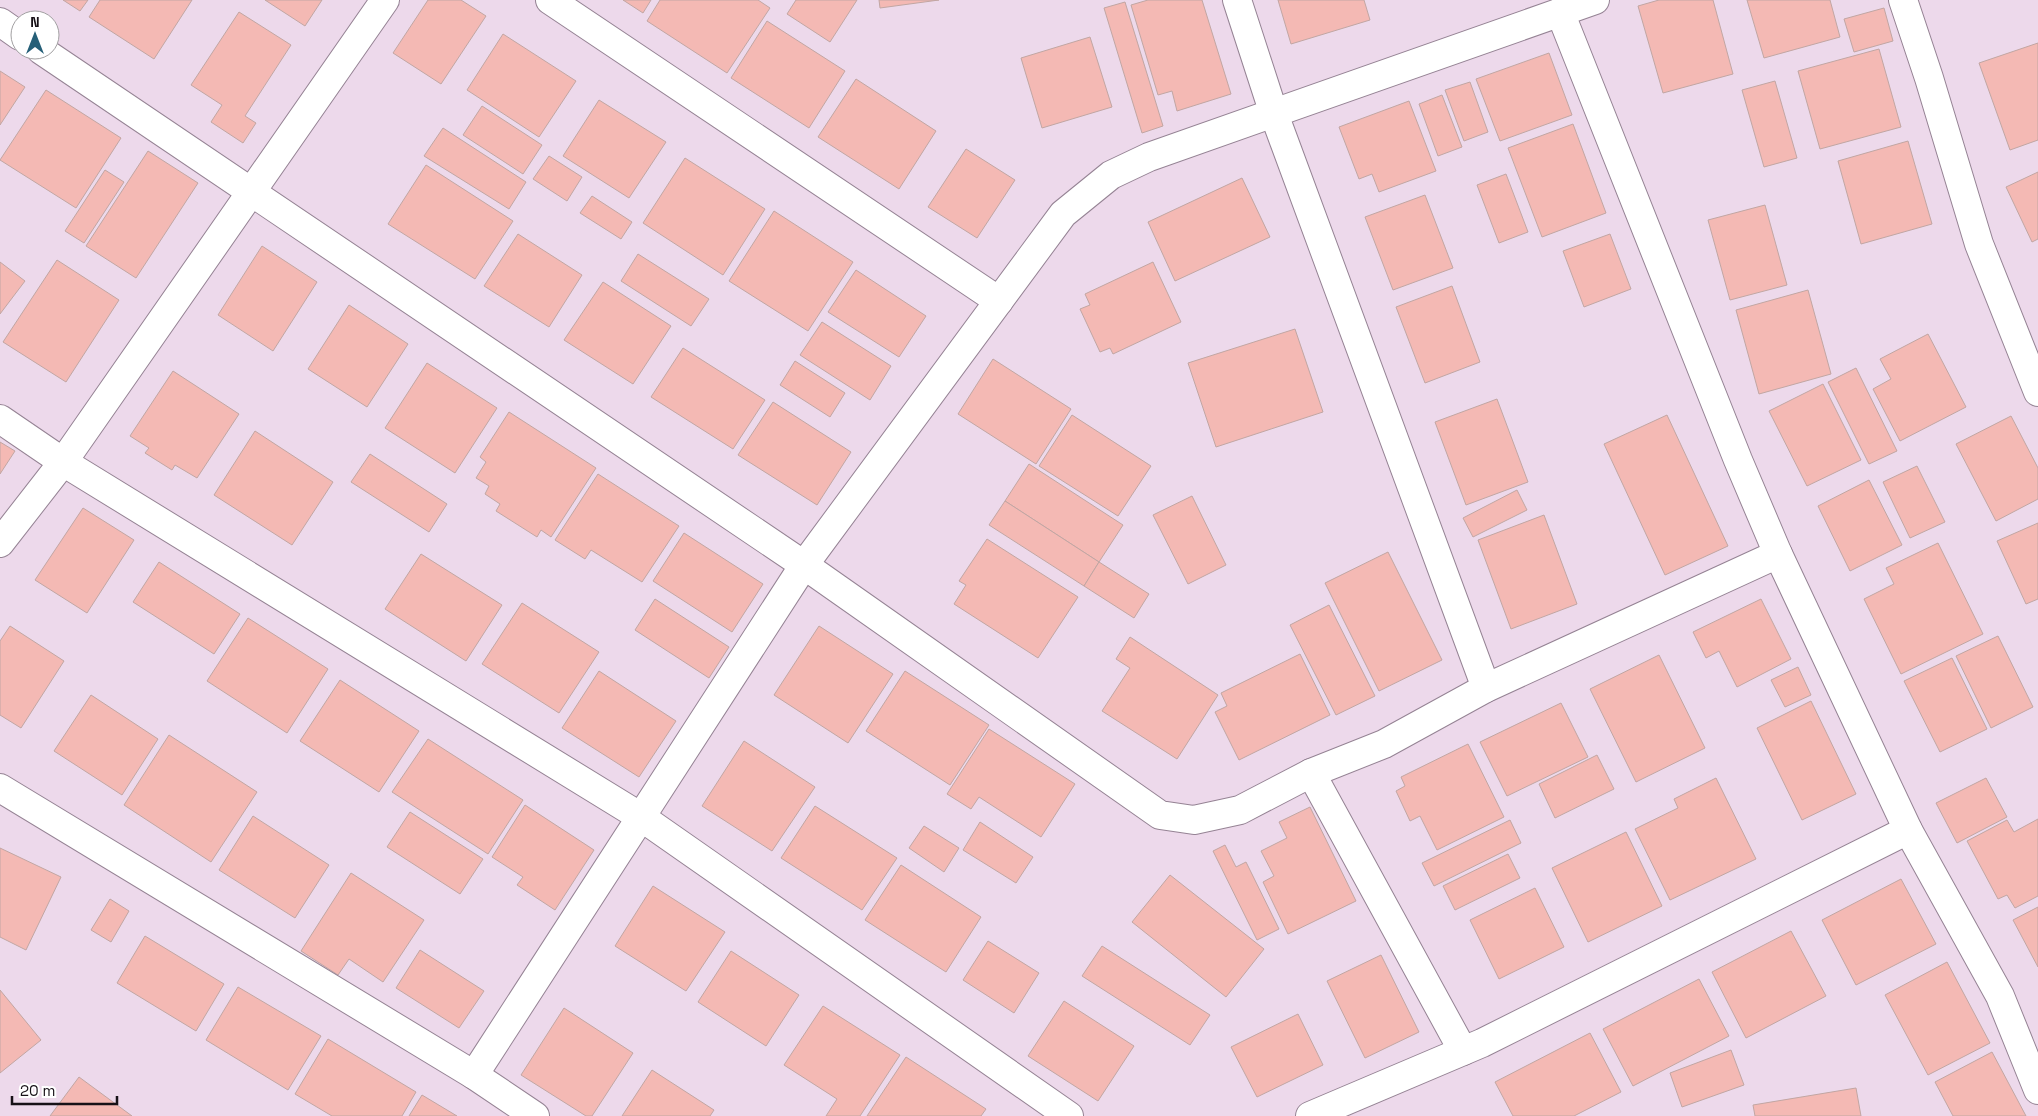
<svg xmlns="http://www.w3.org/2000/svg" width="2038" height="1116" viewBox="0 0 2038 1116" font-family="'Space Grotesk',sans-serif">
	<rect width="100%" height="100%" fill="#edd9eb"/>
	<g fill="#f4b9b4" stroke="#c1a6a3">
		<path d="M63 0H88L80 11Z"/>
		<path d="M100 0H192L154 59 89 17Z"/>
		<path d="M265 0H322L305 26Z"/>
		<path d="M428 0H461L486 16 441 84 393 53Z"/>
		<path d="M623 0H651L643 13Z"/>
		<path d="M660 0H758L770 8 727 73 647 21Z"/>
		<path d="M796 0H857L830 42 787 14Z"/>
		<path d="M879 0H939L880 8Z"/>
		<path d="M1148 0H1202L1231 94 1177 111 1172 91 1158 95 1131 5Z"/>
		<path d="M1278 0H1364L1370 20 1291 44Z"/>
		<path d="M1659 0H1713L1733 74 1663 93 1638 6Z"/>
		<path d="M1747 0H1830L1840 37 1764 58Z"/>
		<path d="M1125 2 1163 126 1142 133 1104 8Z"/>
		<path d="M1884 8 1893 41 1854 52 1844 19Z"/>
		<path d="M239 12 291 45 245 116 256 123 243 143 211 122 222 105 191 85Z"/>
		<path d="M767 21 845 71 809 128 731 78Z"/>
		<path d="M503 34 576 81 539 137 467 90Z"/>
		<path d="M1090 37 1112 107 1042 128 1021 58Z"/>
		<path d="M2038 43V140L2010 150 1979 63Z"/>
		<path d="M1879 49 1901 127 1820 149 1798 71Z"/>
		<path d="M1549 53 1572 115 1500 141 1476 79Z"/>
		<path d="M0 71 25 87 0 125Z"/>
		<path d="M856 79 936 131 899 189 818 137Z"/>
		<path d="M1775 81 1797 158 1764 167 1742 90Z"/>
		<path d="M1470 82 1488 132 1464 141 1445 90Z"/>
		<path d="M46 90 121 138 76 208 0 160Z"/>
		<path d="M1442 95 1462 147 1438 156 1419 104Z"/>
		<path d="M599 100 666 142 629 198 563 156Z"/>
		<path d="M1409 101 1436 171 1379 192 1372 174 1359 179 1339 127Z"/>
		<path d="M482 106 542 145 523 174 463 135Z"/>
		<path d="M1573 124 1606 213 1542 237 1508 148Z"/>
		<path d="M443 128 526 182 509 209 424 156Z"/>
		<path d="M1908 141 1932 224 1861 244 1838 161Z"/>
		<path d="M966 149 1015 180 977 238 928 207Z"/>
		<path d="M148 151 198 183 136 278 86 246Z"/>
		<path d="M549 156 582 177 567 201 533 179Z"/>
		<path d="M685 158 765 209 723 275 643 223Z"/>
		<path d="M426 165 513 221 475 279 388 224Z"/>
		<path d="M105 170 124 182 84 243 65 231Z"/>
		<path d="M2038 172V239L2032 242 2006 187Z"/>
		<path d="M1506 174 1528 232 1499 243 1477 185Z"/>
		<path d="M1242 178 1270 237 1175 281 1148 222Z"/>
		<path d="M1425 195 1453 268 1393 290 1365 217Z"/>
		<path d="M592 196 632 222 621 239 580 213Z"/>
		<path d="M1765 205 1787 285 1730 300 1708 220Z"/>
		<path d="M774 211 853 262 808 331 729 281Z"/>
		<path d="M518 234 582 275 549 327 484 286Z"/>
		<path d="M1610 234 1631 289 1584 307 1563 251Z"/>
		<path d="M262 246 317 282 273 351 218 315Z"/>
		<path d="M638 254 709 299 691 326 621 281Z"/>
		<path d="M57 260 119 300 66 382 3 342Z"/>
		<path d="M0 262 25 281 0 314Z"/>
		<path d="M1153 262 1181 322 1113 354 1110 348 1100 352 1080 309 1090 305 1085 294Z"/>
		<path d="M856 270 926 316 899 357 828 312Z"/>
		<path d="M603 282 671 326 633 384 564 340Z"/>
		<path d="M1452 286 1480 362 1425 383 1396 307Z"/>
		<path d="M1808 290 1831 374 1759 394 1736 310Z"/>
		<path d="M349 305 408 344 367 407 308 369Z"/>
		<path d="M822 322 891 366 870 400 800 355Z"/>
		<path d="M1295 329 1323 412 1216 447 1188 363Z"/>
		<path d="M1928 334 1966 407 1900 441 1873 389 1891 379 1880 359Z"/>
		<path d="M683 348 765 400 733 449 651 397Z"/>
		<path d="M993 359 1071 409 1036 464 958 414Z"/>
		<path d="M795 361 845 393 830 417 780 385Z"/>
		<path d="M427 363 497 408 455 473 385 428Z"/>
		<path d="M1856 368 1897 451 1869 464 1828 382Z"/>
		<path d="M173 371 239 414 197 478 175 465 172 470 145 453 149 448 130 436Z"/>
		<path d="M1823 384 1861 460 1807 486 1769 411Z"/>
		<path d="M1497 399 1528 482 1466 505 1435 422Z"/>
		<path d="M773 402 851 452 817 505 738 455Z"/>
		<path d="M509 412 596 468 551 537 541 530 537 537 496 511 500 504 485 494 489 486 476 478 486 462 480 457Z"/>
		<path d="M1072 415 1151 466 1118 516 1039 466Z"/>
		<path d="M1667 415 1728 546 1665 575 1604 444Z"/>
		<path d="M2011 416 2038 468V499L1996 521 1956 444Z"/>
		<path d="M255 431 333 482 292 545 214 495Z"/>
		<path d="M0 442 15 451 0 474Z"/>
		<path d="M370 454 447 504 429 532 351 482Z"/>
		<path d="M1029 464 1123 525 1099 562 1005 501Z"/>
		<path d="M1917 466 1945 522 1910 538 1883 482Z"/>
		<path d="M598 474 679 526 642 582 591 550 585 559 555 540Z"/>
		<path d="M1869 480 1902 545 1850 571 1818 506Z"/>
		<path d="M1517 490 1527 510 1473 537 1463 518Z"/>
		<path d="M1192 496 1226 565 1188 584 1153 515Z"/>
		<path d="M1005 501 1099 562 1084 586 989 525Z"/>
		<path d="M83 508 134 540 87 613 35 580Z"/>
		<path d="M1544 515 1577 604 1511 629 1478 540Z"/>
		<path d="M2038 523V599L2026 604 1997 541Z"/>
		<path d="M684 533 763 584 732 632 653 581Z"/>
		<path d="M987 539 1078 597 1038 658 954 604 966 585 959 581Z"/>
		<path d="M1938 543 1983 634 1901 674 1864 599 1894 584 1886 568Z"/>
		<path d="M1388 552 1442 660 1379 691 1325 583Z"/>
		<path d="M421 554 502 605 466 661 385 609Z"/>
		<path d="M159 562 240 614 214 654 133 602Z"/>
		<path d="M1099 562 1149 594 1134 618 1084 586Z"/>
		<path d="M655 599 729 647 709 678 635 630Z"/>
		<path d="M1761 599 1791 659 1737 687 1719 651 1706 658 1693 632Z"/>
		<path d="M522 603 599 652 559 713 482 664Z"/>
		<path d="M1329 605 1375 696 1336 715 1290 625Z"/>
		<path d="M248 618 328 669 287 733 207 681Z"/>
		<path d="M10 626 64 661 21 728 0 715V641Z"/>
		<path d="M819 626 893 674 848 743 774 695Z"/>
		<path d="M1998 636 2033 707 1991 728 1956 656Z"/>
		<path d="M1130 637 1218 695 1177 759 1102 711 1130 668 1116 659Z"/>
		<path d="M1300 654 1330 715 1239 760 1215 712 1227 706 1221 693Z"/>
		<path d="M1659 655 1705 748 1636 782 1590 689Z"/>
		<path d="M1952 658 1987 729 1940 752 1904 681Z"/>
		<path d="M1798 667 1811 695 1785 707 1771 680Z"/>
		<path d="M599 671 676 721 639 777 562 728Z"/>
		<path d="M905 671 989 725 950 785 866 731Z"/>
		<path d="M340 680 419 731 379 792 300 741Z"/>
		<path d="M91 695 158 739 122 795 54 751Z"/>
		<path d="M1811 701 1856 794 1802 820 1757 728Z"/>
		<path d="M1561 703 1588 757 1507 796 1480 742Z"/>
		<path d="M989 729 1075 784 1041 837 979 797 971 809 947 794Z"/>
		<path d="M169 735 257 792 211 862 124 805Z"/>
		<path d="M428 739 523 800 488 854 392 792Z"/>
		<path d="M744 741 815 787 772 851 702 806Z"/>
		<path d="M1468 744 1504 817 1437 850 1420 816 1410 821 1396 791 1405 786 1401 777Z"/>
		<path d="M1597 755 1614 789 1555 818 1539 784Z"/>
		<path d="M1716 778 1756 859 1670 900 1635 829 1678 808 1674 799Z"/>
		<path d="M1986 778 2007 817 1957 843 1936 803Z"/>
		<path d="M525 805 594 850 555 910 517 885 523 877 492 857Z"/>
		<path d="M815 806 897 858 862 910 781 858Z"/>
		<path d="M1310 807 1356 901 1288 934 1263 882 1274 876 1261 851 1287 838 1279 822Z"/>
		<path d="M410 812 483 859 460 894 387 847Z"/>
		<path d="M253 816 329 865 295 918 219 870Z"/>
		<path d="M2038 819V896L2015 908 2007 895 1998 899 1967 841 2007 820 2014 832Z"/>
		<path d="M1510 820 1521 843 1434 886 1422 863Z"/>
		<path d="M980 822 1033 857 1016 883 963 850Z"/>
		<path d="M924 826 959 848 944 872 909 848Z"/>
		<path d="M1626 832 1662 906 1588 942 1552 868Z"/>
		<path d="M1225 845 1236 867 1246 862 1279 929 1257 940 1213 851Z"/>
		<path d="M0 848 61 877 26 950 0 937Z"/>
		<path d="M1508 854 1520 878 1455 910 1443 886Z"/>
		<path d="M901 865 981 917 946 972 865 920Z"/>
		<path d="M351 873 424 920 383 982 349 959 338 975 301 951Z"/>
		<path d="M1170 875 1264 949 1226 997 1132 922Z"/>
		<path d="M1901 879 1936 944 1856 985 1822 920Z"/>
		<path d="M653 886 725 932 686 991 615 946Z"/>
		<path d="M1535 888 1564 947 1499 979 1470 920Z"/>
		<path d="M110 899 129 911 111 942 91 930Z"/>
		<path d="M2038 907V967L2013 920Z"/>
		<path d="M1791 931 1826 996 1746 1038 1712 972Z"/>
		<path d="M145 936 224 984 196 1031 117 983Z"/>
		<path d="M988 941 1039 973 1014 1013 963 980Z"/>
		<path d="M1102 946 1210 1015 1190 1045 1082 976Z"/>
		<path d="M420 950 484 991 459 1028 396 988Z"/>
		<path d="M731 951 799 995 766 1046 698 1002Z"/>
		<path d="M1381 955 1419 1032 1365 1058 1327 981Z"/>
		<path d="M1947 962 1990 1043 1928 1075 1885 995Z"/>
		<path d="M1699 979 1729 1036 1633 1086 1603 1029Z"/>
		<path d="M238 987 321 1036 288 1090 206 1040Z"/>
		<path d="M0 990 41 1040 0 1073Z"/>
		<path d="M1064 1001 1134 1046 1098 1101 1028 1056Z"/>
		<path d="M823 1006 900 1055 860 1116H826L837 1099 784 1065Z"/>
		<path d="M564 1008 633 1053 592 1116H586L521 1075Z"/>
		<path d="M1298 1014 1323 1065 1257 1097 1231 1047Z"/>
		<path d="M1590 1033 1621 1092 1574 1116H1513L1495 1082Z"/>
		<path d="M328 1039 416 1092 402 1116H332L295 1094Z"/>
		<path d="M1731 1050 1744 1085 1682 1107 1670 1073Z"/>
		<path d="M1992 1052 2026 1116H1953L1935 1082Z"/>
		<path d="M906 1057 986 1109 981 1116H867Z"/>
		<path d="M652 1070 714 1110 710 1116H622Z"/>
		<path d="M79 1077 132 1116H50Z"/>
		<path d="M1856 1088 1861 1116H1755L1753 1105Z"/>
		<path d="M422 1095 457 1116H409Z"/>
	</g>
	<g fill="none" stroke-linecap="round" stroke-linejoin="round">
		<g stroke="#958394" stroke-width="30">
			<g id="minor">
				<path d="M550 0 999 301"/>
				<path d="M1237 0 1274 114 1486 688"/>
				<path d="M1903 0 1929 78 1979 244 2038 392"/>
				<path d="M1560 12 1738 460 1778 554 1908 830 2000 996 2038 1090"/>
				<path d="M0 22 20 36"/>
				<path d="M41 50 804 565 1160 815 1194 820 1240 810 1311 773 1384 744 1486 688 1778 554"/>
				<path d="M0 419 63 462 641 817 1069 1116"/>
				<path d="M0 543 63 462 385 0"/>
				<path d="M1311 773 1463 1051"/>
				<path d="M0 788 474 1075 535 1116"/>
				<path d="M474 1075 804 565 1063 214 1111 175 1149 157 1595 0"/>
				<path d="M1310 1116 1482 1043 1908 830"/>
			</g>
		</g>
		<use href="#minor" stroke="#fff" stroke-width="28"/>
	</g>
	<g transform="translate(35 35)"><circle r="24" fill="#ffffff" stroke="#a2a0a2"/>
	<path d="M0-4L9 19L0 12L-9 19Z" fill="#255f78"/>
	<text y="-8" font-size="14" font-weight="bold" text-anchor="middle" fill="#171117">N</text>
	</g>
	<path d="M12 1096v8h105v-8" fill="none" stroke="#171117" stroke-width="2.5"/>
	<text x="20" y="1096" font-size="15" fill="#171117" stroke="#ffffff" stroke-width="4" paint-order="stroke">20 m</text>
</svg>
